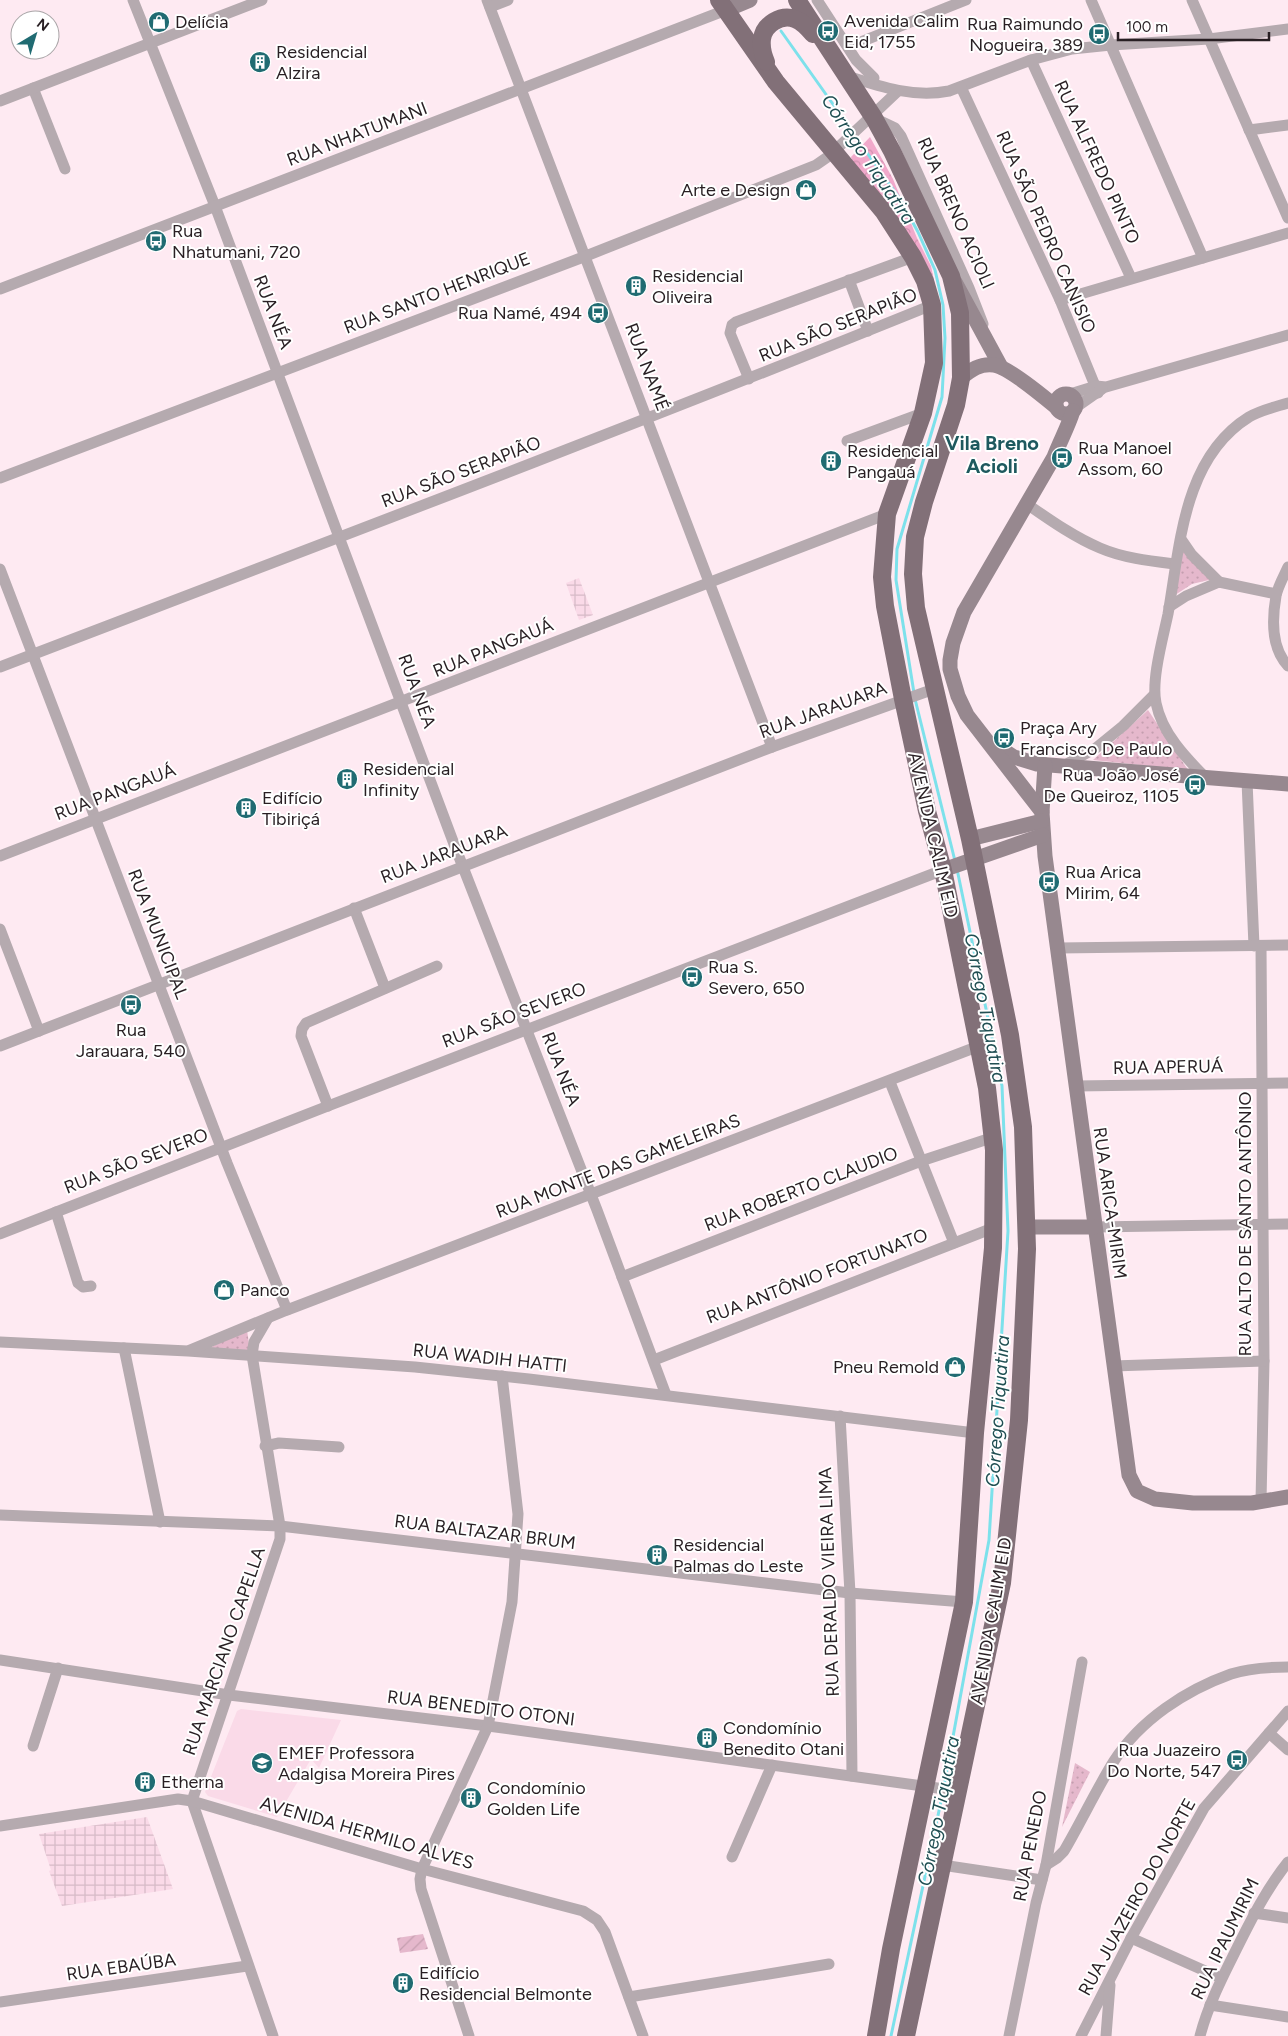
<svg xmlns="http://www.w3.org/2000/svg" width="1288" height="2036" viewBox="0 0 1288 2036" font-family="Figtree,sans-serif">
	<defs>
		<pattern id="industrial-grid" width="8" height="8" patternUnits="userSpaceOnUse" patternTransform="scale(1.25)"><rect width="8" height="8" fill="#fadae8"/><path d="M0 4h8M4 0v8" fill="none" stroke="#d6bbc7"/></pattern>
		<pattern id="grass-dots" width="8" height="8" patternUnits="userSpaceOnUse" patternTransform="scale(1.25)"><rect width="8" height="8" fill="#e5b8cc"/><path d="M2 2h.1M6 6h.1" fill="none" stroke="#c49eaf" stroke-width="1.8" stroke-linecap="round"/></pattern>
		<pattern id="forest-crowns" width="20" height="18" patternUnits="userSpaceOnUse" patternTransform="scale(1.25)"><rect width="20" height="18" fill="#f1a9cb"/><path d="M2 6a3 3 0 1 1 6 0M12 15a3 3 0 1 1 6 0" fill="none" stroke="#cf91ae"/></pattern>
		<pattern id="garden-furrows" width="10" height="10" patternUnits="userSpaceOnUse" patternTransform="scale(1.25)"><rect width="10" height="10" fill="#e5b8cc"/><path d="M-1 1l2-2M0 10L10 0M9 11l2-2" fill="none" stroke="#c49eaf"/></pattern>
	</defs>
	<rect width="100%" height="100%" fill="#feeaf2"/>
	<path fill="#fadae8" d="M241 1709 341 1720 319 1768 311 1759 277 1817 208 1796 205 1792 237 1711Z"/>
	<g fill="url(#industrial-grid)">
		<path d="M579 578 593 615 579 620 566 583Z"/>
		<path d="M147 1817 173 1889 62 1906 49 1871 51 1870 39 1834Z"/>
	</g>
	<g fill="url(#grass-dots)">
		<path d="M1182 546 1213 579 1192 584 1172 597Z"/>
		<path d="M1148 710 1188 770 1093 760Z"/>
		<path d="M247 1330 250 1351 209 1348Z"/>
		<path d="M1075 1763 1090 1772 1062 1827Z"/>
	</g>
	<path fill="url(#forest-crowns)" d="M870 137 893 179 917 238 931 266 940 309 857 174 851 157Z"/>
	<path fill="url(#garden-furrows)" d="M423 1934 428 1949 400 1953 397 1938Z"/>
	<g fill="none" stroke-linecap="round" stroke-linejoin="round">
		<g stroke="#7de1eb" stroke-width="3">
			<path d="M781 31 852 131"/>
			<path d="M855 136 900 199 918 232 935 270 943 305 945 338 942 397 897 549 896 580 914 693"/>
			<path d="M915 699 955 861"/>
			<path d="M944 1786 989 1540 1008 1231 1002 1086 957 869"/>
			<path d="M891 2036 943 1792"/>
		</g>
		<g stroke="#b5aaaf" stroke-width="11">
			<path d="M133 0 215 206 454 844 597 1210 666 1395"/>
			<path d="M487 0 772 747"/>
			<path d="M817 0 856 60 874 78"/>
			<path d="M1091 0 1203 258"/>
			<path d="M1192 0 1288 218"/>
			<path d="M490 7 508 0"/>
			<path d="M848 47 966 0"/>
			<path d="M1031 60 1131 278"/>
			<path d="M847 76C881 87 914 98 949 91L1031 60 1072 49 1111 45 1209 39 1288 29"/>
			<path d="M961 87 1060 300 1098 393"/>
			<path d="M33 88 65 169"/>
			<path d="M0 101 262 0"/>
			<path d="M874 118 895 128 901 136 969 288 983 324"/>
			<path d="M1249 130 1288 125"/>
			<path d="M849 280 868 331"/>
			<path d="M0 289 726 10"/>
			<path d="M1060 300 1288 233"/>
			<path d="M749 379 730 333 732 325 736 322 913 257"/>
			<path d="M1070 394 1096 386 1106 387 1288 335"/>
			<path d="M1075 408 1102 389"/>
			<path d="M847 441 923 413"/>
			<path d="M0 478 586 256 816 165 829 156 898 91"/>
			<path d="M1027 504C1050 520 1074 537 1100 548 1123 558 1150 561 1175 564"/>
			<path d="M1181 539 1192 555 1219 582"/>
			<path d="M1288 567C1284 576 1278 586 1276 596 1272 619 1271 648 1288 666"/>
			<path d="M0 569 227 1163 287 1310"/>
			<path d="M1169 607 1186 596 1219 582 1276 594"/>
			<path d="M0 667C311 548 623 430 932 305"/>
			<path d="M1063 766 1096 748 1123 726 1154 695"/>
			<path d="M1206 778C1185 757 1162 733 1156 703 1151 680 1163 638 1168 614 1180 546 1183 458 1249 417 1261 410 1275 407 1288 403"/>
			<path d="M1247 781 1254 946"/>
			<path d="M0 856 887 514"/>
			<path d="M354 908 385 988"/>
			<path d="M0 929 39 1031"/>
			<path d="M1261 946 1264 1361 1261 1501"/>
			<path d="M1059 948 1288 945"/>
			<path d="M0 1046 772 747 934 689"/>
			<path d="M890 1082 954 1243"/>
			<path d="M1076 1086 1288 1083"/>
			<path d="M328 1106 301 1036 302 1029 306 1023 437 966"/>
			<path d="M56 1212 78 1283 83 1287 91 1286"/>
			<path d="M1094 1227 1288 1224"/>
			<path d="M0 1234 328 1106 943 870"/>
			<path d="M622 1277 921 1161 994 1137"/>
			<path d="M268 1318 254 1342 252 1355 280 1526V1539L192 1801 273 2036"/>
			<path d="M0 1342 188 1351 415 1367 529 1379 975 1433"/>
			<path d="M124 1348 160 1522"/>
			<path d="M190 1350 287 1310 979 1046"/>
			<path d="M654 1360 993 1228"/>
			<path d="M1113 1366 1264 1361"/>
			<path d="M840 1416 850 1593 852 1776"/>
			<path d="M265 1446 279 1443 339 1447"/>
			<path d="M0 1515 280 1526 850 1593 964 1602"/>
			<path d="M0 1660 229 1695 488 1726 959 1791"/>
			<path d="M1269 1733 1288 1750"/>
			<path d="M33 1746 58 1668"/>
			<path d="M0 1826 178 1799 192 1801 422 1869 583 1911 597 1920 605 1932 643 2036"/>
			<path d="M732 1857 772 1765"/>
			<path d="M942 1865 1042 1880"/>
			<path d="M1046 1865 1057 1858 1064 1851C1081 1822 1096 1790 1114 1761 1140 1720 1186 1690 1231 1674 1249 1668 1270 1667 1288 1667"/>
			<path d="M1254 1913 1288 1918"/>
			<path d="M1131 1938 1221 1978"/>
			<path d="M629 1997 829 1964"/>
			<path d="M0 2002 247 1966"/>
			<path d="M1210 2005 1288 2017"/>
			<path d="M469 2036 421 1889 420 1879 422 1869 488 1726 512 1602 518 1514 502 1376"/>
			<path d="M1009 2036 1036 1903 1046 1865 1082 1662"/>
			<path d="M1081 2036 1130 1940 1204 1808 1288 1711"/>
			<path d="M1106 2036 1110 1985"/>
			<path d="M1200 2036C1208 2005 1223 1976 1237 1948 1252 1918 1267 1888 1288 1862"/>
		</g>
		<g stroke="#97888f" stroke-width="15">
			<path d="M726 10 750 0"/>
			<path d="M955 282 1001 367"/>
			<path d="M961 378C971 370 980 363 994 365 1008 367 1044 397 1056 407"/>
			<circle cx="1066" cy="404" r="10"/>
			<path d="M994 744 1014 757 1037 764 1288 784"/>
			<path d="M1045 765 1042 812 1045 856 1129 1475 1137 1491 1155 1499 1193 1503H1252L1288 1497"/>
			<path d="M1042 812 967 715 958 696 950 669V660L953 643 964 612 1054 457C1060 441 1068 427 1073 411"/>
			<path d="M970 839 1042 821"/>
			<path d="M943 870 1043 835"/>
			<path d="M1026 1227H1094"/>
		</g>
		<g stroke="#827078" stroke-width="18">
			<path d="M719 0 776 82 884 212 913 257 925 281 932 305 934 363 923 413 887 514 882 577 885 606 903 699 927 811 943 870 987 1088 994 1150 993 1248 975 1433 964 1602 891 1949 876 2036"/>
			<path d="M797 0 874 118 892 151 951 276 960 313 961 378 956 405 924 502 915 537 913 574 916 608 970 839 1010 1035 1023 1127 1027 1249 1019 1420 1002 1583 906 2036"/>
			<path d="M766 62C763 55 761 47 762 39 764 24 781 14 795 19 803 22 808 28 813 34"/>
		</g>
	</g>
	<defs>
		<g id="shop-disc" transform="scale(1.125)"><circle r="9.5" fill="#206b72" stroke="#fff"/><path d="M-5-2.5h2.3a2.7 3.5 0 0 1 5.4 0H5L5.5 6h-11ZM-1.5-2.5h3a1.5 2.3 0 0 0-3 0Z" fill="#fff"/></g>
		<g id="bus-disc" transform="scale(1.125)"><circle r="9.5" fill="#206b72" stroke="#fff"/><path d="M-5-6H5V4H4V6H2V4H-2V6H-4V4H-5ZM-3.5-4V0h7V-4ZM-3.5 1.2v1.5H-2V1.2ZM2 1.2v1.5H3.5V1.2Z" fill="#fff"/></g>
		<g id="building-disc" transform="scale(1.125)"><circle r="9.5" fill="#206b72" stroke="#fff"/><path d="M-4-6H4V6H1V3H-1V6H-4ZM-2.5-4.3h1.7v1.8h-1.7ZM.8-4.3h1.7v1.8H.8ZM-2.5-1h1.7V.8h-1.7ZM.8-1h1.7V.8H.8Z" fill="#fff"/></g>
		<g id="school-disc" transform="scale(1.125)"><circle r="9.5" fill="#206b72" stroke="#fff"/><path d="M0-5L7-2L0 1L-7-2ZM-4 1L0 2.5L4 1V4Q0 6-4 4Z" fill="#fff"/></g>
	</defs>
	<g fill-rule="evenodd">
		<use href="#shop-disc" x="159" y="22"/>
		<use href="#bus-disc" x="828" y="31"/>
		<use href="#bus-disc" x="1099" y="34"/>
		<use href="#building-disc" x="260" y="62"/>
		<use href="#shop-disc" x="806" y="190"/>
		<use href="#bus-disc" x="156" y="241"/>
		<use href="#building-disc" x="636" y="286"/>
		<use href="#bus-disc" x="598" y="313"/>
		<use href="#bus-disc" x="1062" y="458"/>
		<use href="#building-disc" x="831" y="461"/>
		<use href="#bus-disc" x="1004" y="738"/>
		<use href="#building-disc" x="347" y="779"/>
		<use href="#bus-disc" x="1195" y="785"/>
		<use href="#building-disc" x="246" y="808"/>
		<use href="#bus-disc" x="1049" y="882"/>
		<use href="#bus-disc" x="692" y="977"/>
		<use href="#bus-disc" x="131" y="1005"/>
		<use href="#shop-disc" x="224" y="1290"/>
		<use href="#shop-disc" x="955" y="1367"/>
		<use href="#building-disc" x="657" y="1555"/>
		<use href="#building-disc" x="707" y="1738"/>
		<use href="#bus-disc" x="1237" y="1760"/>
		<use href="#school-disc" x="262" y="1763"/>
		<use href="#building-disc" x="145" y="1782"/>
		<use href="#building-disc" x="471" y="1798"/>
		<use href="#building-disc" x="403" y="1983"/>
	</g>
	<g text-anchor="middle" stroke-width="4" stroke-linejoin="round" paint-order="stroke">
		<g font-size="18" fill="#281f23" stroke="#fff" text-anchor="start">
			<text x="844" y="27">Avenida Calim<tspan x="844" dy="21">Eid, 1755</tspan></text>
			<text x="175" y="28">Delícia</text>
			<text x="1083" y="30" text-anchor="end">Rua Raimundo<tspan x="1083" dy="21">Nogueira, 389</tspan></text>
			<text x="276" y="58">Residencial<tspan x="276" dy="21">Alzira</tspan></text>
			<text x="790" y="196" text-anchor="end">Arte e Design</text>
			<text x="172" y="237">Rua<tspan x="172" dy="21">Nhatumani, 720</tspan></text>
			<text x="652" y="282">Residencial<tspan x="652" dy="21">Oliveira</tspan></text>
			<text x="582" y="319" text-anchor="end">Rua Namé, 494</text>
			<text x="1078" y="454">Rua Manoel<tspan x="1078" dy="21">Assom, 60</tspan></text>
			<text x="847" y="457">Residencial<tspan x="847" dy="21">Pangauá</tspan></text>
			<text x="1020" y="734">Praça Ary<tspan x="1020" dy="21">Francisco De Paulo</tspan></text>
			<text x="363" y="775">Residencial<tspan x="363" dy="21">Infinity</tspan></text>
			<text x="1179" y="781" text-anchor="end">Rua João José<tspan x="1179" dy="21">De Queiroz, 1105</tspan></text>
			<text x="262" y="804">Edifício<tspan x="262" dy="21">Tibiriçá</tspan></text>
			<text x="1065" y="878">Rua Arica<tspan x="1065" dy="21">Mirim, 64</tspan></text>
			<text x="708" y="973">Rua S.<tspan x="708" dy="21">Severo, 650</tspan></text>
			<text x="131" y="1036" text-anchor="middle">Rua<tspan x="131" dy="21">Jarauara, 540</tspan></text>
			<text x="240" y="1296">Panco</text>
			<text x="939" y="1373" text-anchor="end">Pneu Remold</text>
			<text x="673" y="1551">Residencial<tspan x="673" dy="21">Palmas do Leste</tspan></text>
			<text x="723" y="1734">Condomínio<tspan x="723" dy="21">Benedito Otani</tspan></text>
			<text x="1221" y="1756" text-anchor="end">Rua Juazeiro<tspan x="1221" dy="21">Do Norte, 547</tspan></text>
			<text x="278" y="1759">EMEF Professora<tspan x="278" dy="21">Adalgisa Moreira Pires</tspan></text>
			<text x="161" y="1788">Etherna</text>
			<text x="487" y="1794">Condomínio<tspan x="487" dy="21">Golden Life</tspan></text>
			<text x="419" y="1979">Edifício<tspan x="419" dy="21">Residencial Belmonte</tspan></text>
		</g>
		<g font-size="18" fill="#281f23" stroke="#fff">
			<text transform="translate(357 134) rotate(-21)" y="6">RUA NHATUMANI</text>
			<text transform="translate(1097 162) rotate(65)" y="6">RUA ALFREDO PINTO</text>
			<text transform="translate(956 213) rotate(66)" y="6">RUA BRENO ACIOLI</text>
			<text transform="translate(1046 232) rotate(66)" y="6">RUA SÃO PEDRO CANISIO</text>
			<text transform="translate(437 293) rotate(-21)" y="6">RUA SANTO HENRIQUE</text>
			<text transform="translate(273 312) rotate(69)" y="6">RUA NÉA</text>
			<text transform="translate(838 325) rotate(-22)" y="6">RUA SÃO SERAPIÃO</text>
			<text transform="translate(647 367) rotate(69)" y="6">RUA NAMÉ</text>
			<text transform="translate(461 472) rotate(-21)" y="6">RUA SÃO SERAPIÃO</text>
			<text transform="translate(493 648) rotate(-22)" y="6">RUA PANGAUÁ</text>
			<text transform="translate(417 691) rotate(70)" y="6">RUA NÉA</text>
			<text transform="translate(823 710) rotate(-20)" y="6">RUA JARAUARA</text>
			<text transform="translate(115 792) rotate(-21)" y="6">RUA PANGAUÁ</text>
			<text transform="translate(933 835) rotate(77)" y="6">AVENIDA CALIM EID</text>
			<text transform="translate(444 854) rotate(-21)" y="6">RUA JARAUARA</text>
			<text transform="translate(158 934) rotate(69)" y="6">RUA MUNICIPAL</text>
			<text transform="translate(514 1015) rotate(-21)" y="6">RUA SÃO SEVERO</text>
			<text transform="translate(1168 1067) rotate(-1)" y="6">RUA APERUÁ</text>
			<text transform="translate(561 1069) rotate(69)" y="6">RUA NÉA</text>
			<text transform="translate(136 1161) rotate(-21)" y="6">RUA SÃO SEVERO</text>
			<text transform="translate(618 1166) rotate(-21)" y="6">RUA MONTE DAS GAMELEIRAS</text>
			<text transform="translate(801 1189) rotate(-21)" y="6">RUA ROBERTO CLAUDIO</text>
			<text transform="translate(1110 1203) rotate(82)" y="6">RUA ARICA-MIRIM</text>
			<text transform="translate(1245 1224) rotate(-90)" y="6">RUA ALTO DE SANTO ANTÔNIO</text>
			<text transform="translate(817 1276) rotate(-21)" y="6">RUA ANTÔNIO FORTUNATO</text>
			<text transform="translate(490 1358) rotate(6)" y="6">RUA WADIH HATTI</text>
			<text transform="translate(485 1532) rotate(7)" y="6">RUA BALTAZAR BRUM</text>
			<text transform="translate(829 1582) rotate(-92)" y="6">RUA DERALDO VIEIRA LIMA</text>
			<text transform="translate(991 1621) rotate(-80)" y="6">AVENIDA CALIM EID</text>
			<text transform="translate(224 1651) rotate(-71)" y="6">RUA MARCIANO CAPELLA</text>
			<text transform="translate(481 1708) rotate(7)" y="6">RUA BENEDITO OTONI</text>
			<text transform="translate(367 1833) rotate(16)" y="6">AVENIDA HERMILO ALVES</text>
			<text transform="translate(1030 1846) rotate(-79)" y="6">RUA PENEDO</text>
			<text transform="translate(1137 1897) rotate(-61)" y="6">RUA JUAZEIRO DO NORTE</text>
			<text transform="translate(1225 1939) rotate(-64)" y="6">RUA IPAUMIRIM</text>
			<text transform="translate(121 1967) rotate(-8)" y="6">RUA EBAÚBA</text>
		</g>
		<g font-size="19" font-style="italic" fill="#214f53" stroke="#fff">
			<text transform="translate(869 159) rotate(56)" y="7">Córrego Tiquatira</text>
			<text transform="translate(986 1008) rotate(79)" y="7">Córrego Tiquatira</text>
			<text transform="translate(997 1411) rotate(-86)" y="7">Córrego Tiquatira</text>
			<text transform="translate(938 1811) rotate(-79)" y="7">Córrego Tiquatira</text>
		</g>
		<g font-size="20" font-weight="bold" fill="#1e595e" stroke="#fff">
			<text x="992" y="450">Vila Breno<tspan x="992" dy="23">Acioli</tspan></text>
		</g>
	</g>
	<g transform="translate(35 35) rotate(38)"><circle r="24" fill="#ffffff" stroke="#a9a5a7"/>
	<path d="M0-4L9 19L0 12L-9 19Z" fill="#206b72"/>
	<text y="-8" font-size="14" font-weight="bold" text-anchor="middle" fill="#281f23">N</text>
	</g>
	<path d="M1118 32v8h151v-8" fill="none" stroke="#281f23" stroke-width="2.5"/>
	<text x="1126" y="32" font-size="15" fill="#281f23" stroke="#ffffff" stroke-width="4" paint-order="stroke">100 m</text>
</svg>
